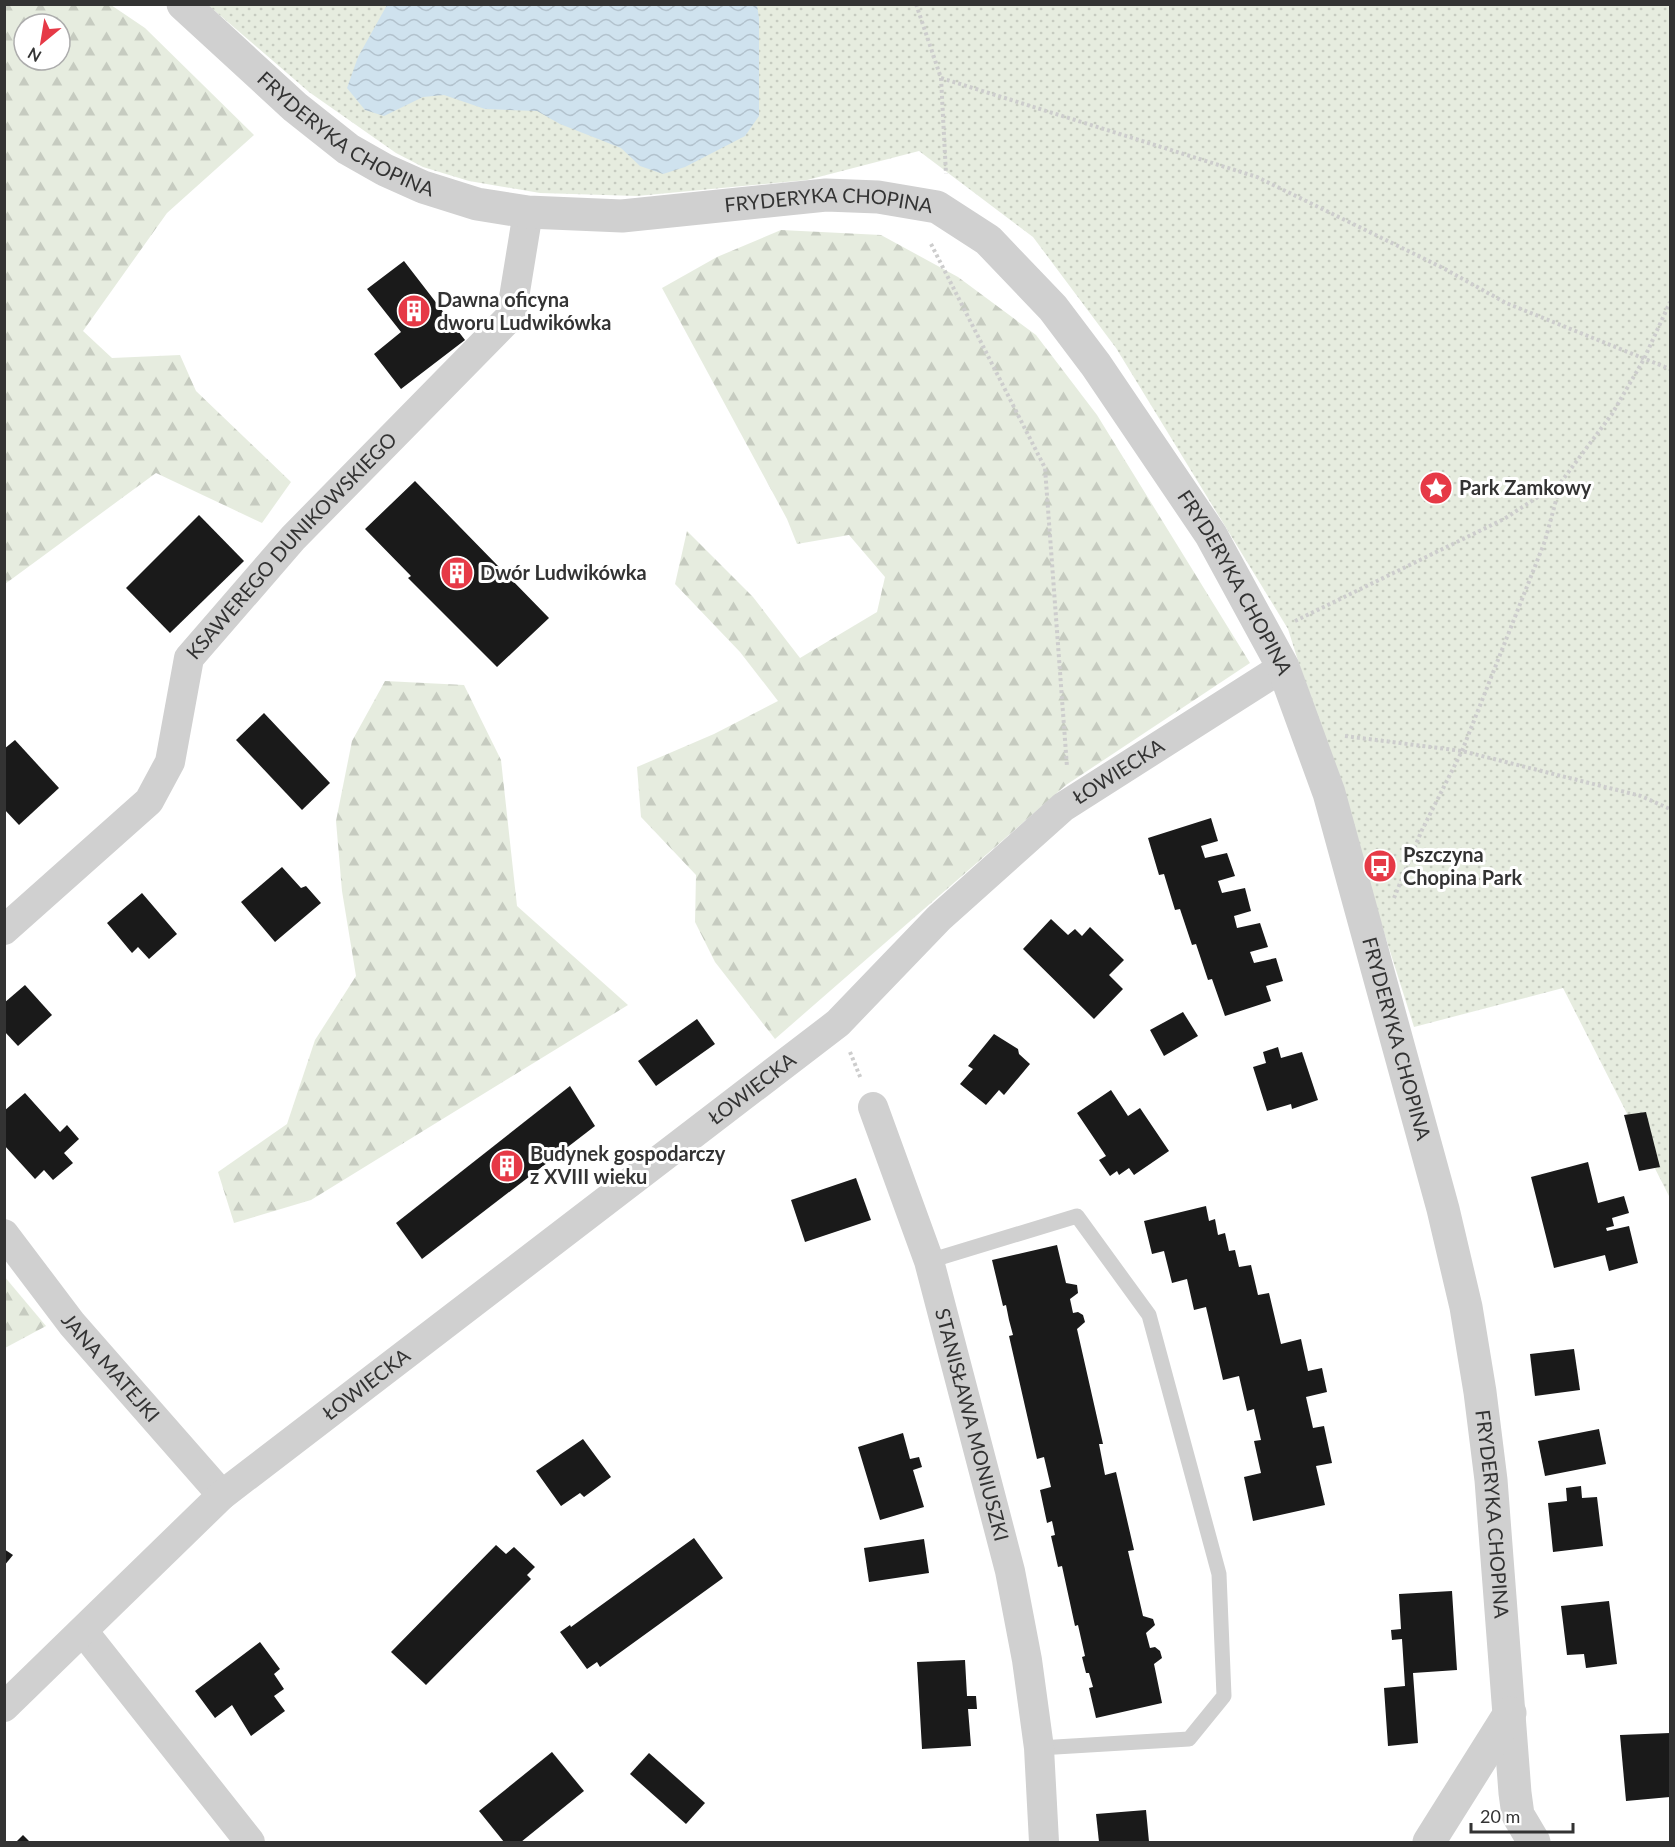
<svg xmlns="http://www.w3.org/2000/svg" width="1675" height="1847" viewBox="0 0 1675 1847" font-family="Lato,sans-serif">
	<defs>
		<pattern id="forest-firs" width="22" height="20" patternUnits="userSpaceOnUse" patternTransform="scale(1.5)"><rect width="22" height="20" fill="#e6ecdf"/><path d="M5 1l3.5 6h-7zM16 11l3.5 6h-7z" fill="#c6cbc0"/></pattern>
		<pattern id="park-dots" width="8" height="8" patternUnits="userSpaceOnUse" patternTransform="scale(1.5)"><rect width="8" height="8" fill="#e6ecdf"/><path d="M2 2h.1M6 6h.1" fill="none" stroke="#c6cbc0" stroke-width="1.8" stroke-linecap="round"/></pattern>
		<pattern id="water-waves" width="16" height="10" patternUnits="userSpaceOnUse" patternTransform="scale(1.5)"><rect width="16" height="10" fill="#cfe2ee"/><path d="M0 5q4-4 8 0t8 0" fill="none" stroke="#b2c2cd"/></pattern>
	</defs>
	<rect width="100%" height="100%" fill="#fff"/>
	<g fill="url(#forest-firs)" fill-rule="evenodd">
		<path d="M5 4 111 5 145 28 254 135 167 213 83 331 112 358 180 355 196 391 291 482 262 523 156 473 5 584ZM24 24H60V60H24Z"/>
		<path d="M781 230 881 235 958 277 1036 335 1097 415 1250 663 1066 785 775 1039 715 962 695 922 696 875 641 817 637 767 714 734 778 701 740 652 675 584 687 531 753 597 800 658 877 612 885 577 849 535 797 544 787 519 662 288 717 257Z"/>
		<path d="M385 681 464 685 501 760 517 906 628 1005 311 1200 234 1223 218 1172 287 1124 315 1040 356 976 342 891 336 821 352 741Z"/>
		<path d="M4 1276 46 1326 5 1348H4Z"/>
	</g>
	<path fill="url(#park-dots)" d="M208 5H1670V1198L1563 988 1414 1027 1288 629 1116 348 1033 237 919 151 807 180 637 196 540 193 469 181 423 167 396 153 309 92Z"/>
	<path fill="url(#water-waves)" d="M757 5 759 18V116L745 136 685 167 663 174 640 166 621 148 560 124 537 111 485 109 444 95 423 97 384 116 365 110 347 88 358 57 387 5Z"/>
	<g fill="#1a1a1a">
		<path d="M404 261 465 340 401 389 374 354 401 332 367 289Z"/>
		<path d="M415 481 549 618 497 667 408 578 411 576 365 529Z"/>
		<path d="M199 515 244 561 170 633 126 588Z"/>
		<path d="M264 713 330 783 302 810 236 740Z"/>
		<path d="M15 740 59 788 19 825 4 809V749Z"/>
		<path d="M1211 818 1218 841 1201 846 1205 858 1227 853 1235 876 1218 881 1222 893 1245 888 1251 911 1234 916 1237 928 1260 923 1268 947 1250 952 1254 963 1276 958 1283 981 1266 986 1271 1001 1225 1016 1212 979 1208 980 1196 944 1192 945 1180 909 1175 910 1164 874 1159 875 1148 838Z"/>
		<path d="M282 867 301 888 306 886 321 903 275 942 241 902Z"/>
		<path d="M142 893 177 934 149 959 138 947 132 953 107 923Z"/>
		<path d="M1051 919 1068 935 1075 929 1082 936 1090 927 1124 960 1109 975 1123 989 1094 1019 1023 949Z"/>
		<path d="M25 985 52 1015 18 1046 4 1031V1003Z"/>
		<path d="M1183 1012 1198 1036 1164 1056 1150 1030Z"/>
		<path d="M697 1019 715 1044 656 1086 638 1061Z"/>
		<path d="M994 1034 1018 1049 1019 1054 1030 1064 1004 1095 999 1090 986 1105 960 1084 973 1069 968 1066Z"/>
		<path d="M1278 1047 1281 1058 1302 1052 1318 1100 1292 1109 1291 1104 1267 1111 1253 1067 1266 1063 1263 1052Z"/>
		<path d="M570 1086 595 1126 422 1259 396 1223Z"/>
		<path d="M1111 1090 1128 1116 1140 1108 1169 1151 1134 1175 1129 1168 1119 1175 1117 1171 1110 1176 1099 1160 1106 1156 1077 1113Z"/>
		<path d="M25 1093 60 1132 67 1125 79 1139 64 1153 73 1163 53 1180 44 1170 35 1179 4 1145V1111Z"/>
		<path d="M1646 1112 1660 1167 1639 1171 1624 1115Z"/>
		<path d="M1588 1162 1598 1203 1624 1196 1629 1213 1612 1218 1614 1226 1606 1228 1607 1231 1629 1226 1638 1263 1609 1271 1605 1255 1554 1268 1531 1177Z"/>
		<path d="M856 1178 871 1220 805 1242 791 1200Z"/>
		<path d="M1206 1206 1209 1221 1215 1219 1218 1235 1225 1233 1229 1251 1235 1250 1239 1267 1251 1265 1258 1295 1269 1293 1281 1344 1301 1339 1308 1371 1322 1368 1327 1392 1306 1397 1313 1428 1324 1426 1332 1463 1316 1466 1325 1505 1253 1521 1244 1477 1261 1473 1254 1441 1261 1440 1254 1409 1247 1411 1239 1376 1223 1380 1206 1307 1194 1310 1187 1279 1172 1283 1164 1251 1152 1254 1144 1221Z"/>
		<path d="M1057 1245 1066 1283 1077 1285 1078 1293 1070 1299 1073 1313 1078 1312 1083 1315 1085 1322 1077 1329 1103 1444H1099L1105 1475 1116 1472 1134 1550 1128 1551 1143 1616 1153 1619 1155 1625 1146 1633 1150 1648 1155 1647 1160 1651 1162 1658 1154 1664 1162 1703 1096 1718 1089 1688 1093 1687 1089 1673H1086L1082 1657 1085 1656 1078 1625 1075 1626 1062 1566 1058 1567 1051 1536 1055 1535 1052 1521 1047 1523 1040 1490 1051 1487 1044 1457 1037 1459 1009 1336 1013 1335 1009 1320 1006 1305 1003 1306 992 1260Z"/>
		<path d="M1574 1349 1580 1390 1535 1396 1530 1354Z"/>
		<path d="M1599 1429 1606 1464 1545 1476 1538 1441Z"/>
		<path d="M903 1433 910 1459 919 1457 922 1467 913 1470 924 1507 880 1520 858 1447Z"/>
		<path d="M583 1439 611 1477 584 1497 580 1493 561 1506 536 1471Z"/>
		<path d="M1581 1486 1582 1498 1597 1497 1603 1546 1553 1552 1548 1503 1567 1501 1566 1488Z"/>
		<path d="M694 1538 723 1578 600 1667 597 1662 587 1669 560 1632 570 1625 571 1627Z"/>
		<path d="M924 1539 929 1573 869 1582 864 1548Z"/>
		<path d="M496 1545 506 1554 514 1547 535 1567 527 1575 531 1579 426 1685 391 1652Z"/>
		<path d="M4 1549 13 1555 4 1566Z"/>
		<path d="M1452 1591 1457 1670 1413 1673 1418 1743 1388 1746 1384 1688 1405 1686 1402 1639 1392 1640 1391 1630 1401 1629 1399 1594Z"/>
		<path d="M1609 1601 1617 1664 1586 1668 1584 1654 1567 1655 1561 1606Z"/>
		<path d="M260 1642 280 1669 274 1674 284 1689 274 1696 285 1711 251 1736 232 1705 215 1718 195 1691Z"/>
		<path d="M965 1660 967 1696H976L977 1709H968L971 1746 922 1749 917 1662Z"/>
		<path d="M1670 1733V1797L1626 1801 1620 1735Z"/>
		<path d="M552 1752 584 1791 521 1842H504L479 1811Z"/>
		<path d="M649 1753 705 1803 686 1824 630 1774Z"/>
		<path d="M1146 1810 1149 1842H1099L1096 1814Z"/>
		<path d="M23 1835 30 1842H16Z"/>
	</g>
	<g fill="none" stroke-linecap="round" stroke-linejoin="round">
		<g stroke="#cdcdcd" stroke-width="4" stroke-dasharray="3 3" stroke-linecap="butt">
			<path d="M916 4 941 78 946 174"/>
			<path d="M941 78 1257 177 1443 268 1506 303 1670 369"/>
			<path d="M931 244 1045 468 1067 767"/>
			<path d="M1295 621 1504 519 1561 482 1612 414 1644 359 1670 302"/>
			<path d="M1345 736 1462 751 1641 796 1670 809"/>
			<path d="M1394 898 1421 832 1462 751 1545 541 1561 482"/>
			<path d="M850 1052 861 1079"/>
		</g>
		<path stroke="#d0d0d0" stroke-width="15" d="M929 1261 1077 1216 1149 1315 1219 1574 1224 1696 1189 1739 1039 1748"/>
		<g stroke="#d0d0d0" stroke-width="30">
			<path id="s1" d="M4 930 149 801 170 762 189 658 293 538 511 316 528 212"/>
			<path id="s2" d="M873 1107 929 1261 1010 1571 1027 1660 1039 1748 1044 1842"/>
			<path id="s3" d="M4 1234 72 1324 222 1495"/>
			<path d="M83 1631 250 1842"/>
			<path id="s4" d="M4 1707 222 1495 838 1023 939 918 1063 807 1283 667"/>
		</g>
		<g stroke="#d0d0d0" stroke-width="33">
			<path id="s5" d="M183 4 295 107 348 149 385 170 423 187 477 204 528 212 622 216 826 195 878 197 937 207 988 240 1053 308 1096 365 1211 535 1283 667 1329 793 1443 1209 1466 1307 1480 1392 1491 1480 1515 1793 1518 1815 1534 1842"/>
			<path d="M1429 1842 1510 1713"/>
		</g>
	</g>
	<defs>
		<g id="building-disc" transform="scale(1.725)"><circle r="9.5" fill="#e63946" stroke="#fff"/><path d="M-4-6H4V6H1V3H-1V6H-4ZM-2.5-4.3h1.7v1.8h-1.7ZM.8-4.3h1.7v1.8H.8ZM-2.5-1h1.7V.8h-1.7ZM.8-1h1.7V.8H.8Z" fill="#fff"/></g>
		<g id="sight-disc" transform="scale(1.725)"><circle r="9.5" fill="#e63946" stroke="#fff"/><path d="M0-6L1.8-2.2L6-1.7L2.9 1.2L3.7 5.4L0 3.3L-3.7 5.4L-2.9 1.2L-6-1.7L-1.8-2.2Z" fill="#fff"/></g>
		<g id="bus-disc" transform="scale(1.725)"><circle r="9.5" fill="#e63946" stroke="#fff"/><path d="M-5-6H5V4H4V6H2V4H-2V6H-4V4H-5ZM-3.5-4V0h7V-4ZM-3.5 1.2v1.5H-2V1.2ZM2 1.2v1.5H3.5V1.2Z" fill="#fff"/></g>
	</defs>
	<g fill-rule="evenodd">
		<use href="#building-disc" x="414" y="311"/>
		<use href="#sight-disc" x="1436" y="488"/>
		<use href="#building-disc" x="457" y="573"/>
		<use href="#bus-disc" x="1380" y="866"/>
		<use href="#building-disc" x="507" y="1166"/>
	</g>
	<g text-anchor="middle" stroke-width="6" stroke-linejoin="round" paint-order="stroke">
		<g font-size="20" fill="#333" stroke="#fff">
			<text dy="7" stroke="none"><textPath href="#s5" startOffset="210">FRYDERYKA CHOPINA</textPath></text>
			<text dy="7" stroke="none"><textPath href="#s5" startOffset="714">FRYDERYKA CHOPINA</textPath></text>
			<text dy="7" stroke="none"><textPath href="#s1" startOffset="496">KSAWEREGO DUNIKOWSKIEGO</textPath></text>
			<text dy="7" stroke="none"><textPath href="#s5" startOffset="1308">FRYDERYKA CHOPINA</textPath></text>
			<text dy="7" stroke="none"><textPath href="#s4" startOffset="1458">ŁOWIECKA</textPath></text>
			<text dy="7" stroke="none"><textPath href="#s5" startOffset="1794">FRYDERYKA CHOPINA</textPath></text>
			<text dy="7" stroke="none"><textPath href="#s4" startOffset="972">ŁOWIECKA</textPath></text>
			<text dy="7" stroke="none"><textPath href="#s3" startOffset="171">JANA MATEJKI</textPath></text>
			<text dy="7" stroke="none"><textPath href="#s4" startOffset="486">ŁOWIECKA</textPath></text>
			<text dy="7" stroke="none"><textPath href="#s2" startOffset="333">STANISŁAWA MONIUSZKI</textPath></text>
			<text dy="7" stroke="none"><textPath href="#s5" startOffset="2280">FRYDERYKA CHOPINA</textPath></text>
		</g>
		<g font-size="20" font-weight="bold" fill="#333" stroke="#fff" text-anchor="start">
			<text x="437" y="307">Dawna oficyna<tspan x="437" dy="23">dworu Ludwikówka</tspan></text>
			<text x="1459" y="495">Park Zamkowy</text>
			<text x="480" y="580">Dwór Ludwikówka</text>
			<text x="1403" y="862">Pszczyna<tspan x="1403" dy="23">Chopina Park</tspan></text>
			<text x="530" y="1161">Budynek gospodarczy<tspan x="530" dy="23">z XVIII wieku</tspan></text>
		</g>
	</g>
	<rect width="1675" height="1847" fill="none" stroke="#333333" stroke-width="12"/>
	<g transform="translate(42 42) rotate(210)"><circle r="28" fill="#ffffff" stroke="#adadad" stroke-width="1.5"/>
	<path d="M0-4.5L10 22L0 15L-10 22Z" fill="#e63946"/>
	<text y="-9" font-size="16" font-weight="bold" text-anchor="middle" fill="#333333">N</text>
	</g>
	<path d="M1471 1823v9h102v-9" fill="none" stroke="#333333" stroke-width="3"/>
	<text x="1480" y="1823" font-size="18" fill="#333333" stroke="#ffffff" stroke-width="4.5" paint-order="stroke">20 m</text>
</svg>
